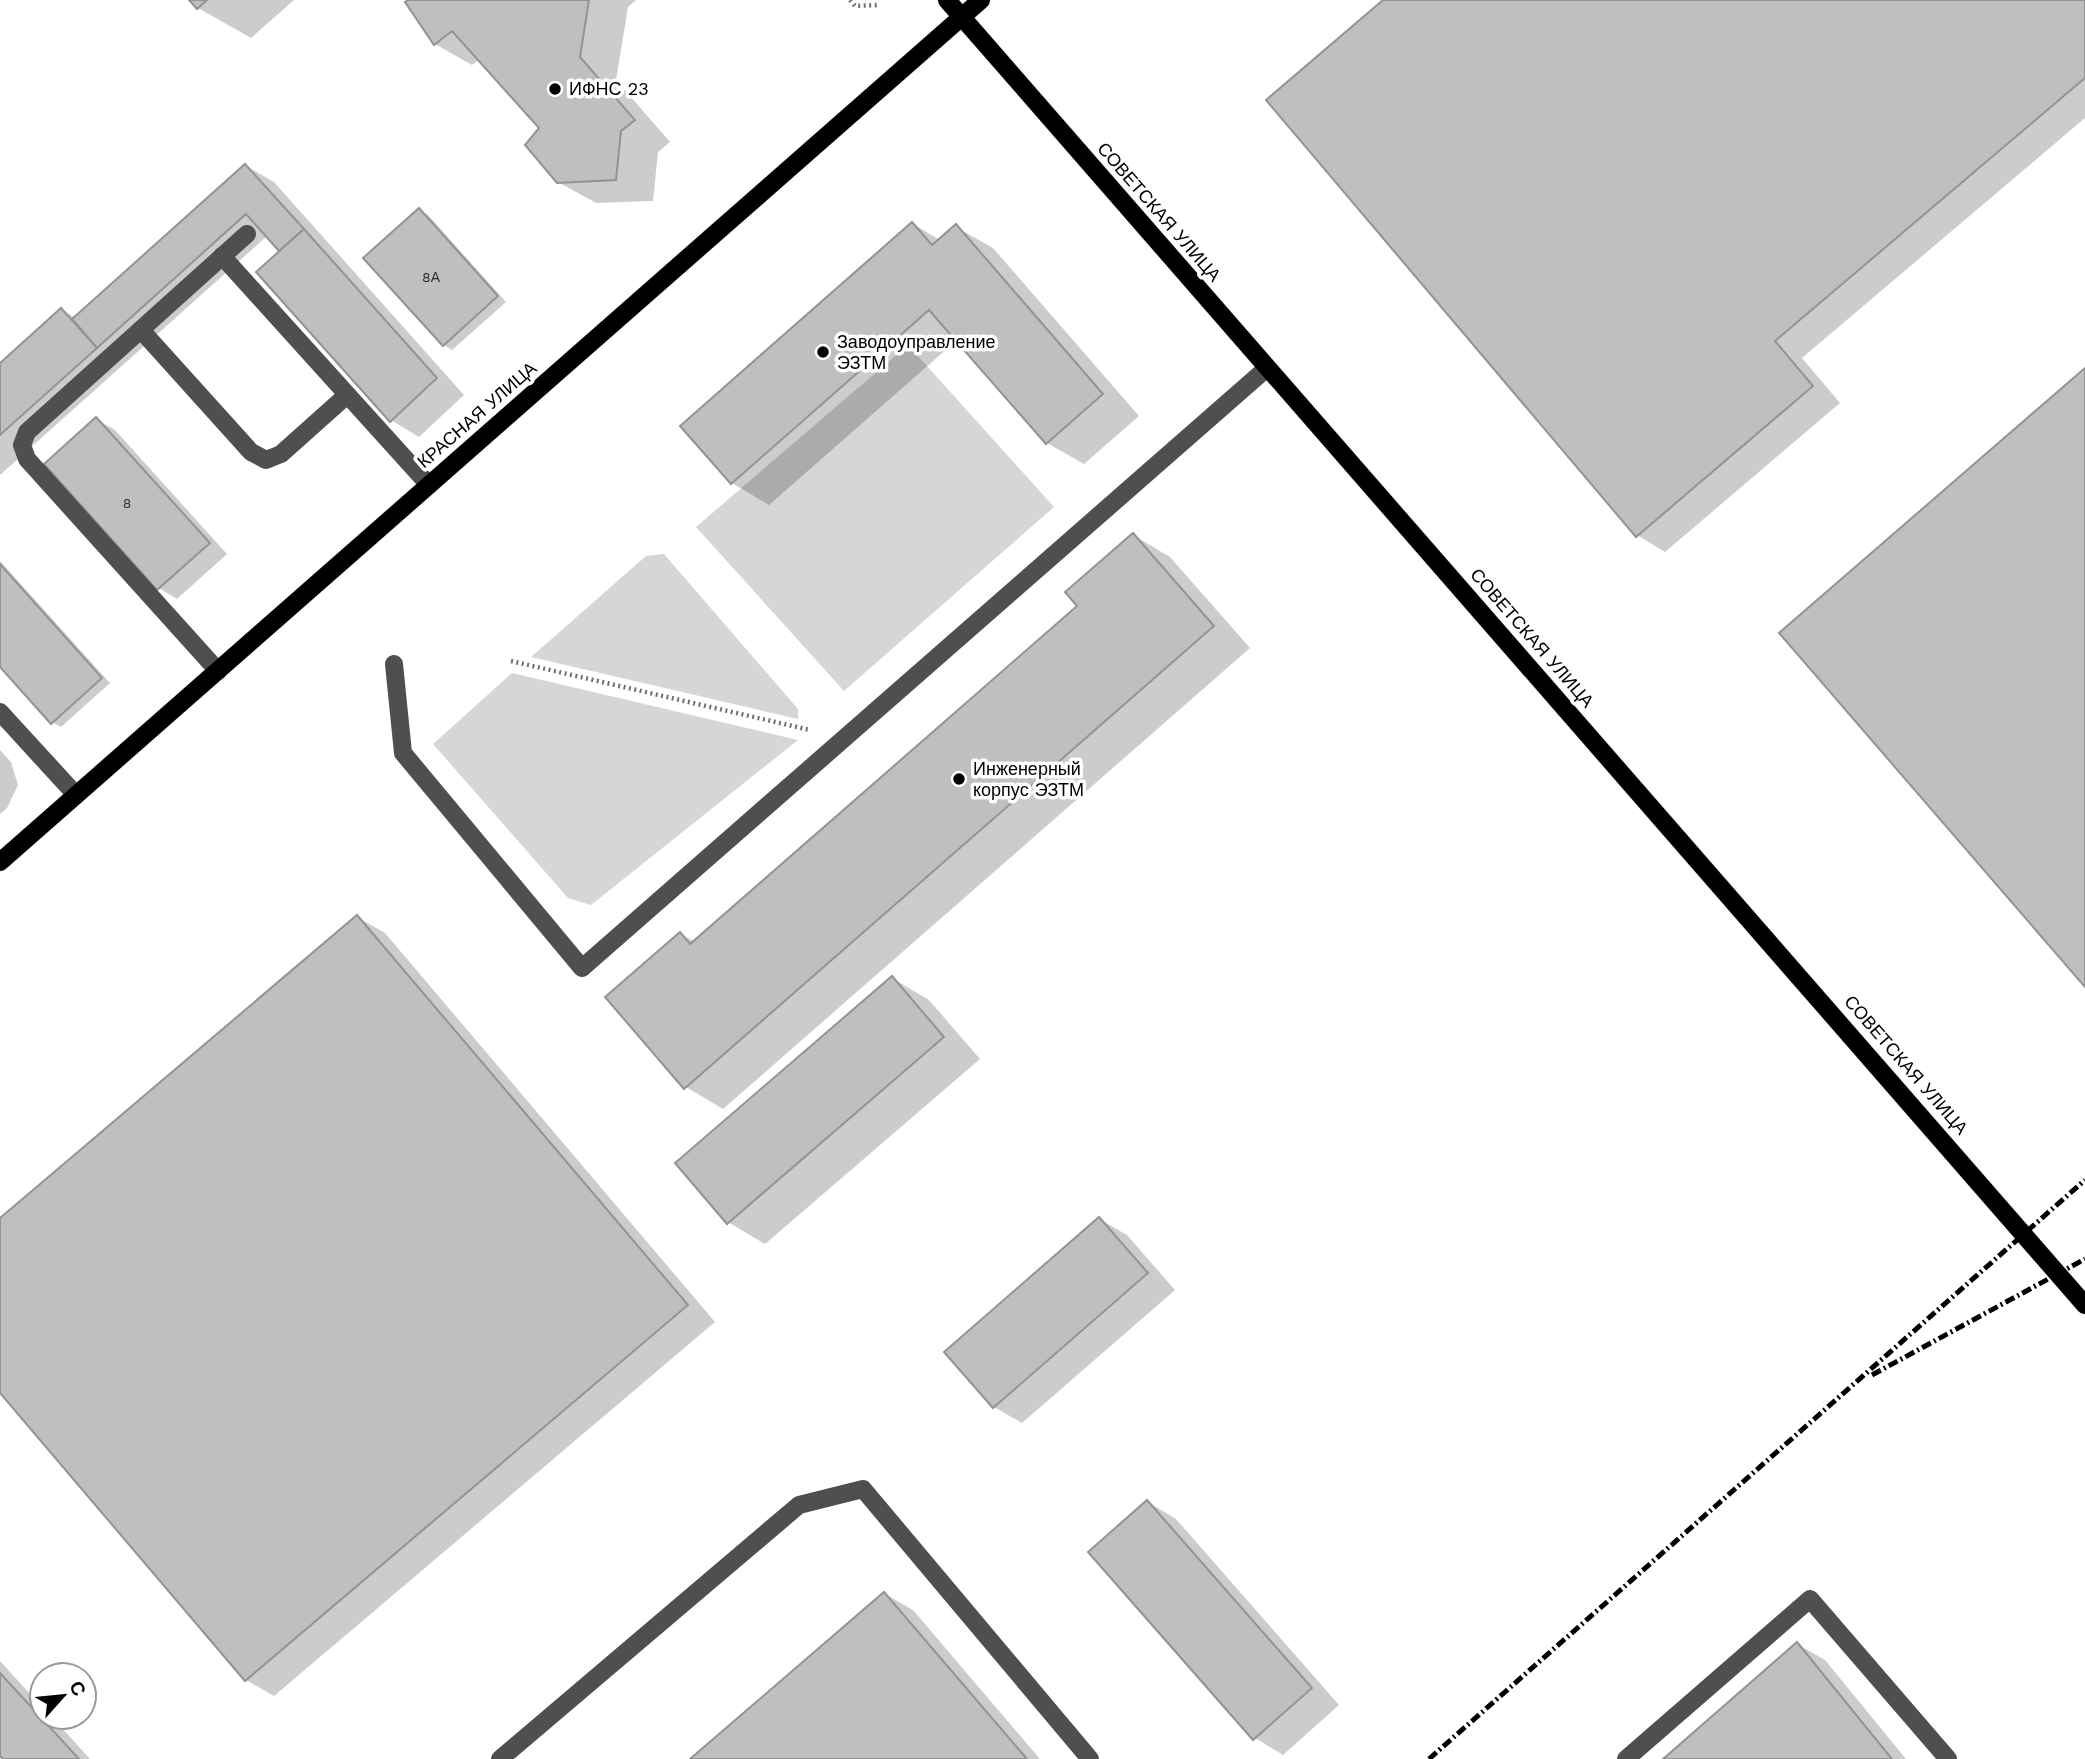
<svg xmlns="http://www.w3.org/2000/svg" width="2085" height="1759" viewBox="0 0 2085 1759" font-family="'Work Sans',sans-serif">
	<rect width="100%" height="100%" fill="#fff"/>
	<g fill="#d6d6d6">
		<path d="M908 345 1054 507 844 691 696 527Z"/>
		<path d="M664 554 798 709V719L531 657 646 556Z"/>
		<path d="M512 673 798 740 591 905 568 898 433 744Z"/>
	</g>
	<g fill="#0003">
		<path d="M192 0H294L251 38 198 8Z"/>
		<path d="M411 0H636L628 7 616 80 670 142 658 152 653 201 596 203 558 182 542 128 480 59 472 65 435 44Z"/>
		<path d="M1386 0H2085V118L1802 358 1840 403 1665 552 1637 535Z"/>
		<path d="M246 166 274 182 464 395 419 437 391 420 281 251 267 236 0 475V365L62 310 76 318Z"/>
		<path d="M419 210 428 215 506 302 452 350 444 345Z"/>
		<path d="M913 224 940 240 956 227 993 248 1139 416 1084 464 1047 443 957 340 769 505 732 483Z"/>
		<path d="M96 419 115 430 227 554 177 599 159 588Z"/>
		<path d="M1133 535 1170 557 1250 648 723 1109 686 1087 681 934 695 942 1080 606Z"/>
		<path d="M0 561 110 683 61 727 52 722 0 664Z"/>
		<path d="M0 750 11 762 18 785 7 808 0 814Z"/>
		<path d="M357 917 385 933 715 1322 274 1696 246 1680 0 1390V1221Z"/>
		<path d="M892 978 929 1000 980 1059 765 1244 728 1222Z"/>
		<path d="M1099 1219 1127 1235 1175 1290 1022 1423 994 1407Z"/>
		<path d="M1148 1502 1176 1519 1339 1705 1283 1755 1255 1738Z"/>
		<path d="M885 1594 913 1610 1040 1759H692Z"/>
		<path d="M1797 1644 1825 1660 1906 1759H1666Z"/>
		<path d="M0 1661 42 1707V1717H52L90 1759H5L0 1753Z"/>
	</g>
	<g fill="#bfbfbf" stroke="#939393" stroke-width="2">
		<path d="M189 0H207L197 9Z"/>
		<path d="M408 0H589L580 57 635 120 621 131 616 180 557 183 525 145 539 128 452 31 434 45 405 2Z"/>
		<path d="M1383 0H2085V78L1775 341 1813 386 1636 537 1266 100Z"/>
		<path d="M245 164 304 229 279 251 246 214 97 348 72 319Z"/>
		<path d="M419 208 498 296 443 346 363 258Z"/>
		<path d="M912 222 932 245 956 224 1103 394 1046 444 929 310 731 484 680 426Z"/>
		<path d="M304 229 437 378 390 422 256 272Z"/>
		<path d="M61 308 97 348 0 435V363Z"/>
		<path d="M2085 368V987L1779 633Z"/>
		<path d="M96 417 210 543 157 590 44 464Z"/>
		<path d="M1133 533 1214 626 684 1089 605 997 680 932 690 944 1077 606 1065 592Z"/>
		<path d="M0 564 102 678 51 724 0 667Z"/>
		<path d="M357 915 688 1305 245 1681 0 1393V1218Z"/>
		<path d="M892 976 944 1037 727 1224 675 1163Z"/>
		<path d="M1099 1217 1148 1273 993 1408 944 1352Z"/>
		<path d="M1147 1500 1312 1688 1253 1740 1088 1552Z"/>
		<path d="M884 1592 1027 1759H690Z"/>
		<path d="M1797 1642 1892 1759H1663Z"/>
		<path d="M0 1673 79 1759H3L0 1756Z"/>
	</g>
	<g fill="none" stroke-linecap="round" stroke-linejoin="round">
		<g stroke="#dbdbdb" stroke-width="19">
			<g id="major">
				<path d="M947 0 2085 1305"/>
				<path d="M0 862 981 0"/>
			</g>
		</g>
		<g stroke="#717171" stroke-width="4.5" stroke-dasharray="2 3.5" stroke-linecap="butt">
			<path d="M850 0 855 6 878 5"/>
			<path d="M511 661 810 730"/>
		</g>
		<g stroke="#4f4f4f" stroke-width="18">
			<path d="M222 256 429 485"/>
			<path d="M141 330 251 452 266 460 281 454 347 395"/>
			<path d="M394 664 403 753 582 968 1267 368"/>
			<path d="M218 671 27 459 22 445 27 432 247 234"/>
			<path d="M0 712 76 795"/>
			<path d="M500 1759 799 1505 863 1489 1090 1759"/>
			<path d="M1626 1759 1810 1599 1948 1759"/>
		</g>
		<use href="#major" stroke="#000" stroke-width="18"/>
		<g stroke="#000" stroke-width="5" stroke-dasharray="10 3.5 2 3.5" stroke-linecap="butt">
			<path d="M1872 1375 2085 1259"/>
			<path d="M1429 1759 2085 1180"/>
		</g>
	</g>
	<g fill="#000" stroke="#fff" stroke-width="2.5">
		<circle cx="555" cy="89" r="7"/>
		<circle cx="823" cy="352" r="7"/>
		<circle cx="959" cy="779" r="7"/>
	</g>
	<g text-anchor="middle" stroke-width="7" stroke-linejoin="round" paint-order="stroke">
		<g font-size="14" fill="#303030">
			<text x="431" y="282">8А</text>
			<text x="127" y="508">8</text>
		</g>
		<g font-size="18" fill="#000" stroke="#fff" text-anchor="start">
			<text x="569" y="95">ИФНС 23</text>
			<text x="837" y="348">Заводоуправление<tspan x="837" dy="21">ЭЗТМ</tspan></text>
			<text x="973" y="775">Инженерный<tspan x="973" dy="21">корпус ЭЗТМ</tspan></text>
		</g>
		<g font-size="18" fill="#000" stroke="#fff">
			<text transform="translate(1159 212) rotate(49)" y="6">СОВЕТСКАЯ УЛИЦА</text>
			<text transform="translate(477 415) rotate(-41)" y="6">КРАСНАЯ УЛИЦА</text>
			<text transform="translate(1532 638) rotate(49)" y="6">СОВЕТСКАЯ УЛИЦА</text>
			<text transform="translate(1906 1065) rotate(49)" y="6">СОВЕТСКАЯ УЛИЦА</text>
		</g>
	</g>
	<g transform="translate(63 1696) rotate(63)"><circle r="33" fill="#ffffff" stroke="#999999" stroke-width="2"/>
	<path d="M0-5L12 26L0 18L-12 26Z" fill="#000000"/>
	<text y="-10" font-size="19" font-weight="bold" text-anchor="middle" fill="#000000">С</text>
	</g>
</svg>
